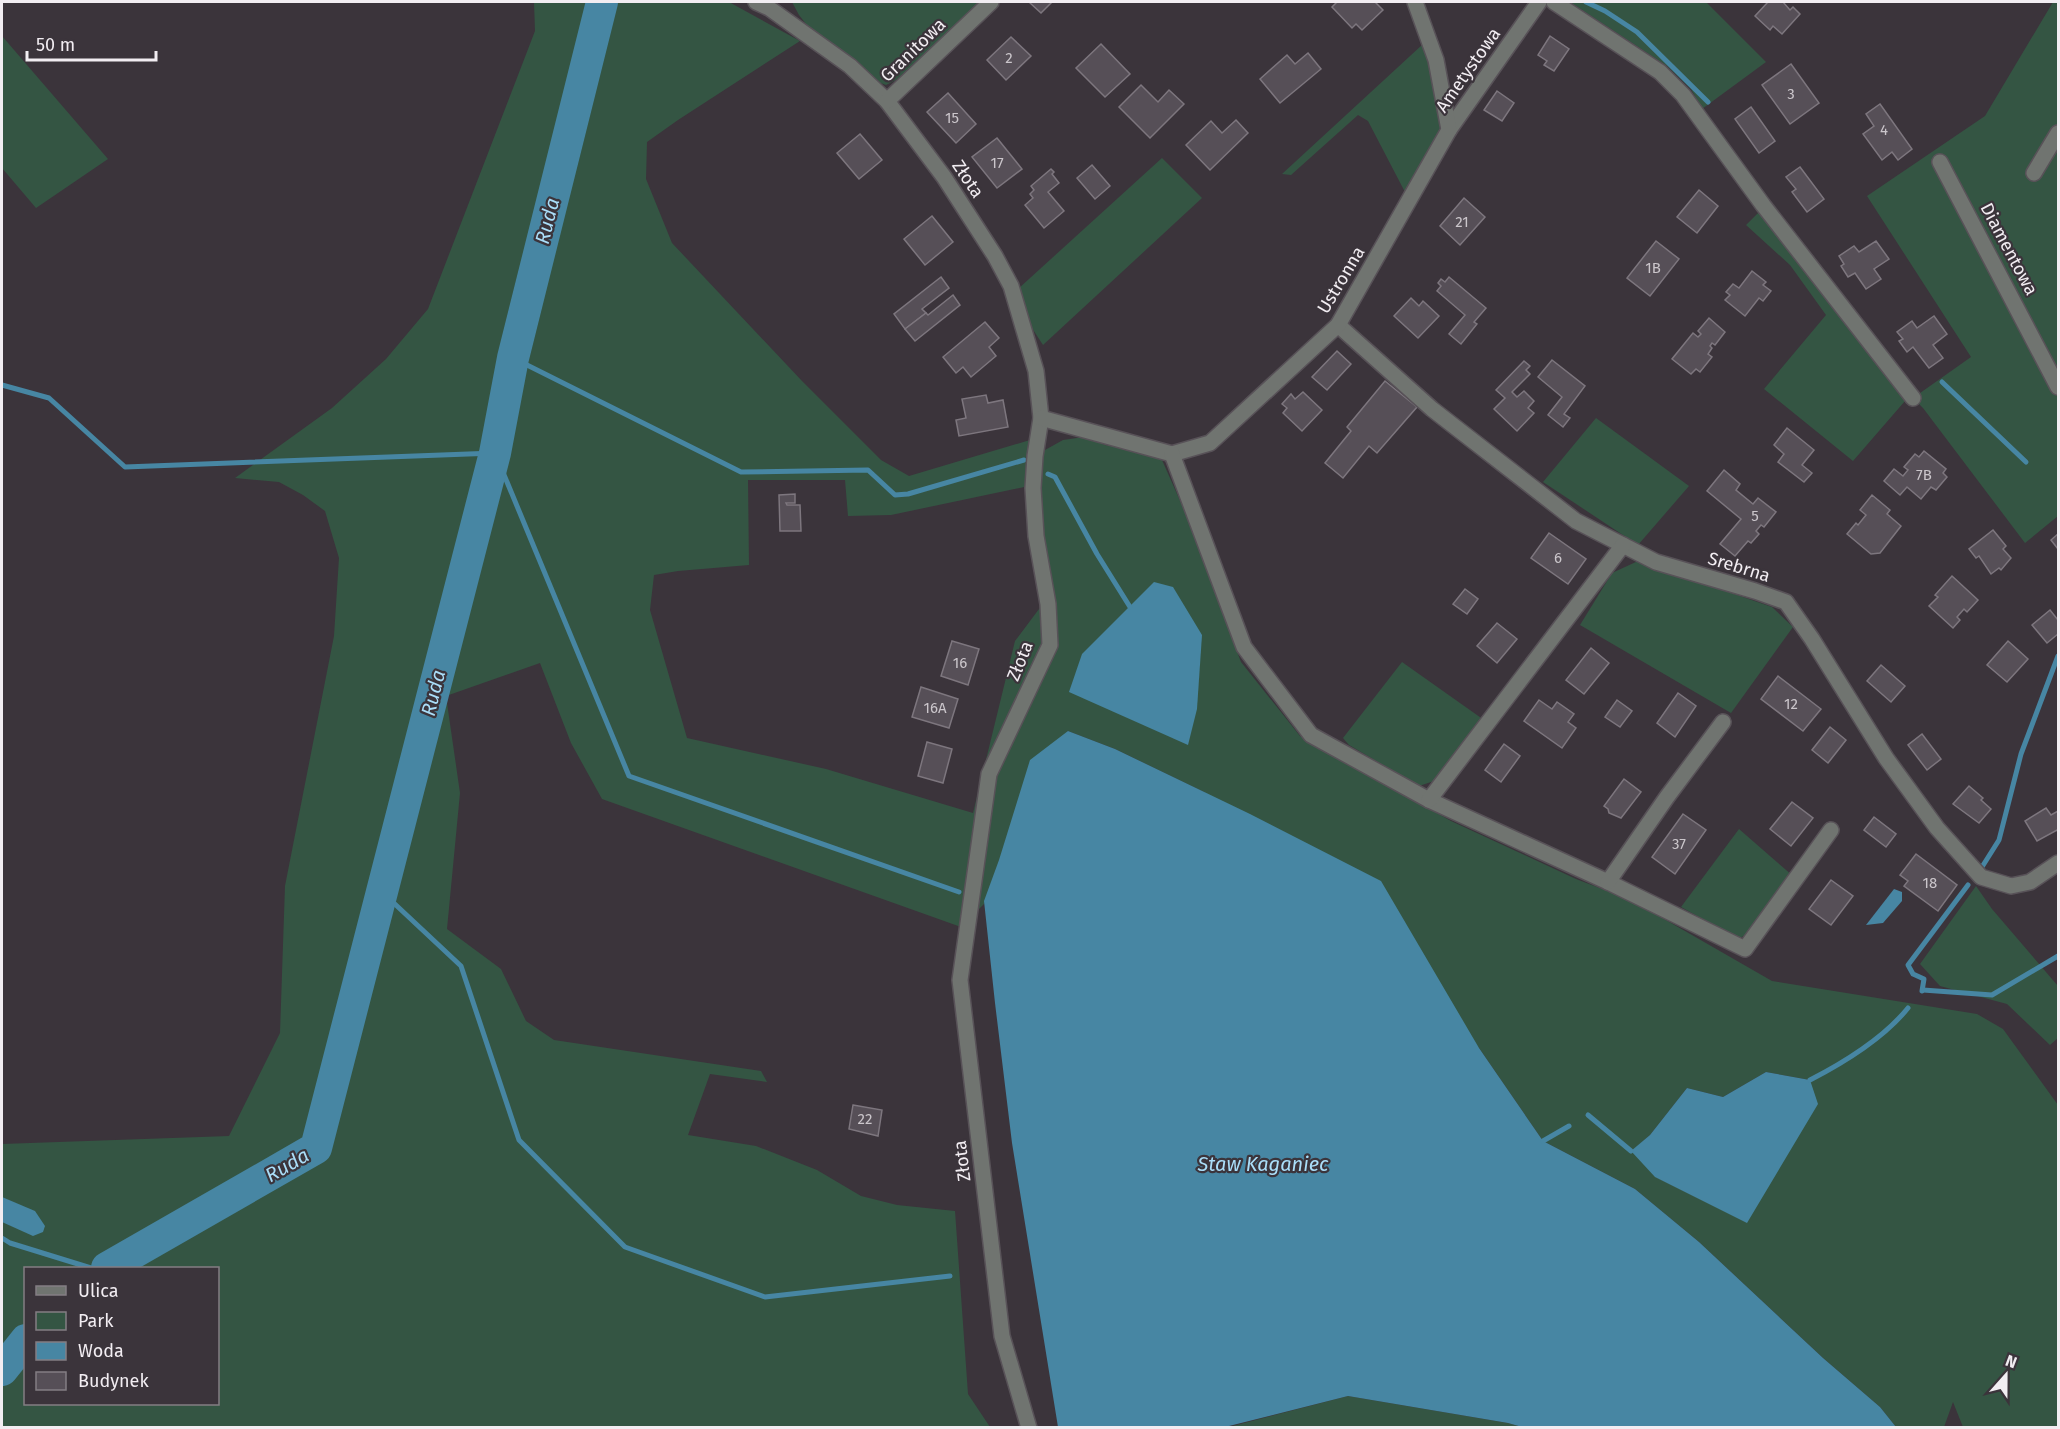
<svg xmlns="http://www.w3.org/2000/svg" width="2060" height="1429" viewBox="0 0 2060 1429" font-family="'Fira Sans',sans-serif">
	<rect width="100%" height="100%" fill="#3b343b"/>
	<g fill="#345543" fill-rule="evenodd">
		<path d="M534 2H729L800 41 678 120 647 142 646 179 672 243 802 381 881 460 909 476 1030 440 1029 486 891 515 848 516 845 480H748L749 565 678 571 654 575 650 610 687 738 826 769 973 813 1015 641 1042 605 1039 492 1041 458 1045 450 1063 440 1084 437 1105 445 1147 453 1162 460 1186 514 1241 662 1300 736 1451 821 1576 879 1631 900 1772 981 1977 1014 2003 1029 2058 1105V1427H1963L1953 1402 1944 1427H1896L1880 1407 1823 1358 1699 1242 1635 1189 1543 1141 1479 1048 1204 792 1115 749 1068 731 987 901 961 927 602 799 571 743 540 663 446 696 460 793 447 929 501 969 526 1021 554 1040 761 1071 767 1082 710 1074 688 1135 756 1146 817 1170 861 1196 897 1205 955 1211 968 1394 990 1427H2V1144L229 1136 280 1033 285 886 334 636 339 558 325 511 303 495 279 482 235 478 332 408 386 359 428 309 535 31ZM1766 1072 1810 1080 1747 1222 1656 1177 1632 1151 1650 1135 1687 1088 1723 1097ZM26 1268H218V1404H26Z"/>
		<path d="M792 2H982L969 16 896 80 886 85 872 80 810 29 799 15Z"/>
		<path d="M1570 2H1706L1766 62 1702 109 1691 89 1667 66Z"/>
		<path d="M2053 2H2058V516L2025 543 1923 408 1913 398 1971 357 1867 196 1985 116Z"/>
		<path d="M2 36 108 159 36 208 2 168Z"/>
		<path d="M1422 45C1430 69 1448 111 1438 136 1431 156 1417 175 1406 194L1368 121 1358 115 1291 175 1282 174Z"/>
		<path d="M1162 158 1202 198 1043 345 1030 325 1018 289Z"/>
		<path d="M1759 212 1905 401 1853 461 1764 389 1826 315 1790 265 1746 225Z"/>
		<path d="M1596 418 1689 486 1638 545 1543 482Z"/>
		<path d="M1638 561 1772 607 1793 627 1731 713 1580 625 1612 573Z"/>
		<path d="M1402 662 1484 720 1437 780 1419 786 1349 745 1343 738Z"/>
		<path d="M1739 829 1793 876 1749 933 1738 939 1681 907Z"/>
		<path d="M1976 886 1992 909 2058 986V1038L2050 1045 2007 1004 1940 986 1920 964Z"/>
		<path d="M1348 1396 1508 1423 1522 1427 1225 1428Z"/>
	</g>
	<g fill="#4786a3">
		<path d="M1154 582 1173 587 1202 635 1197 709 1188 745 1069 692 1082 654Z"/>
		<path d="M1068 731 1115 749 1250 814 1381 881 1479 1048 1543 1141 1635 1189 1699 1242 1823 1358 1880 1407 1896 1427H1522L1508 1423 1348 1396 1225 1427H1058L1012 1143 995 1003 984 901 999 860 1030 760Z"/>
		<path d="M1894 889 1902 892V901L1883 923 1866 925Z"/>
		<path d="M1766 1072 1810 1080 1818 1104 1747 1223 1655 1177 1631 1151 1650 1135 1687 1088 1723 1097Z"/>
		<path d="M2 1197 35 1211 45 1226 43 1232 33 1236 2 1222Z"/>
	</g>
	<g fill="none" stroke-linecap="round" stroke-linejoin="round">
		<g stroke="#4786a3" stroke-width="5">
			<path d="M1586 2 1605 11 1637 32 1708 102"/>
			<path d="M513 358 741 472 868 470 895 495 908 494 1024 460"/>
			<path d="M1942 382 2026 462"/>
			<path d="M2 385 49 398 125 467 495 453 629 776 959 892"/>
			<path d="M1048 474 1055 477 1097 554 1130 607"/>
			<path d="M1982 867 1999 840 2021 754 2058 656"/>
			<path d="M382 892 461 966 519 1140 625 1247 765 1297 950 1276"/>
			<path d="M1923 990 1992 995 2058 956"/>
			<path d="M1922 991 1924 979 1913 974 1908 965 1968 885"/>
			<path d="M1810 1080C1845 1062 1883 1039 1908 1008"/>
			<path d="M1588 1115 1631 1151"/>
			<path d="M1543 1141 1569 1126"/>
			<path d="M2 1238 10 1243 91 1268"/>
		</g>
		<g stroke="#4786a3" stroke-width="32">
			<path d="M107 1268 316 1148 495 453 513 358 602 2"/>
			<path d="M2 1370 26 1340"/>
		</g>
	</g>
	<g fill="#564f57" stroke="#7d767e" stroke-width="1.5">
		<path d="M1029 2H1052L1041 13Z"/>
		<path d="M1337 2H1375L1383 10 1362 30 1356 24 1352 28 1332 7Z"/>
		<path d="M1768 2H1783L1790 10 1793 7 1800 14 1782 34 1773 26 1770 30 1755 16Z"/>
		<path d="M1550 36 1569 49 1554 71 1544 65 1547 61 1538 55Z"/>
		<path d="M1011 37 1031 56 1006 80 987 60Z"/>
		<path d="M1101 44 1130 74 1105 97 1076 68Z"/>
		<path d="M1308 53 1321 69 1280 103 1260 79 1287 55 1295 64Z"/>
		<path d="M1791 64 1819 103 1790 124 1762 85Z"/>
		<path d="M1141 85 1158 102 1169 90 1184 104 1150 138 1119 107Z"/>
		<path d="M1497 91 1514 103 1502 121 1484 110Z"/>
		<path d="M948 93 976 124 956 143 927 112Z"/>
		<path d="M1880 104 1912 149 1898 160 1892 152 1882 160 1863 134 1874 126 1866 114Z"/>
		<path d="M1751 107 1775 141 1759 153 1735 119Z"/>
		<path d="M1236 120 1248 133 1210 170 1186 145 1211 121 1222 133Z"/>
		<path d="M860 134 882 160 859 179 837 153Z"/>
		<path d="M997 138 1022 169 997 188 972 157Z"/>
		<path d="M1092 165 1110 186 1095 199 1077 178Z"/>
		<path d="M1800 167 1824 199 1807 212 1792 192 1796 189 1786 177Z"/>
		<path d="M1051 169 1054 172 1052 174 1059 183 1048 192 1064 211 1044 228 1025 205 1033 198 1030 194 1034 190 1031 186Z"/>
		<path d="M1699 190 1718 206 1697 233 1677 217Z"/>
		<path d="M1464 198 1485 217 1460 245 1440 226Z"/>
		<path d="M932 216 953 242 925 265 904 239Z"/>
		<path d="M1656 241 1679 259 1650 296 1627 278Z"/>
		<path d="M1876 241 1889 259 1874 269 1881 279 1866 289 1855 273 1848 277 1841 266 1844 264 1839 256 1854 246 1859 252Z"/>
		<path d="M1752 271 1766 282 1763 285 1771 291 1763 301 1759 298 1745 316 1725 300 1730 295 1726 292 1733 284 1739 288Z"/>
		<path d="M941 277 949 288 922 309 926 313 905 329 894 314Z"/>
		<path d="M1449 277 1486 308 1474 322 1477 324 1461 344 1449 334 1465 315 1437 291 1441 286 1438 283 1441 279 1445 282Z"/>
		<path d="M953 295 960 305 915 341 905 329 926 313 928 315Z"/>
		<path d="M1411 298 1419 306 1423 301 1439 316 1418 338 1394 316Z"/>
		<path d="M1934 316 1947 334 1933 345 1943 358 1929 368 1913 347 1907 352 1899 341 1903 339 1897 332 1912 321 1917 328Z"/>
		<path d="M1709 318 1725 332 1715 345 1712 343 1710 346 1712 348 1708 354 1712 357 1700 372 1696 369 1691 374 1672 359 1693 333 1698 337 1701 334 1698 331Z"/>
		<path d="M985 322 999 338 989 347 996 356 971 377 963 367 956 373 943 357Z"/>
		<path d="M1337 351 1351 364 1327 390 1312 377Z"/>
		<path d="M1552 360 1585 386 1564 414 1570 418 1563 427 1548 415 1562 397 1538 377Z"/>
		<path d="M1524 361 1530 366 1526 370 1530 374 1512 392 1517 397 1524 391 1534 401 1528 408 1534 413 1517 431 1494 409 1505 398 1496 390Z"/>
		<path d="M1385 381 1417 407 1377 453 1369 446 1343 478 1325 463 1351 431 1347 427Z"/>
		<path d="M1303 392 1322 410 1302 431 1283 413 1287 408 1282 404 1291 394 1295 399Z"/>
		<path d="M986 395 988 403 1003 400 1008 427 959 436 956 420 966 418 962 399Z"/>
		<path d="M1787 428 1814 450 1802 465 1812 473 1804 482 1778 462 1784 454 1774 445Z"/>
		<path d="M1924 451 1946 469 1943 473 1947 477 1936 490 1931 487 1921 499 1907 487 1900 495 1884 481 1894 469 1903 476 1908 470 1904 467 1915 454 1919 457Z"/>
		<path d="M1724 470 1740 484 1736 490 1753 504 1758 498 1776 512 1764 527 1761 525 1756 531 1759 534 1751 543 1748 541 1735 556 1720 544 1741 519 1707 491Z"/>
		<path d="M795 494V503H786L787 505H800L801 531H780L779 495Z"/>
		<path d="M1872 495 1890 510 1887 514 1901 526 1880 553 1871 554 1847 534 1856 523 1858 525 1866 515 1860 510Z"/>
		<path d="M1993 530 2006 546 2003 549 2011 558 2001 570 1999 568 1991 574 1979 556 1976 558 1969 549Z"/>
		<path d="M1549 533 1586 559 1568 584 1531 558Z"/>
		<path d="M2058 534V549L2051 540Z"/>
		<path d="M1952 576 1978 600 1967 612 1964 609 1957 617 1960 620 1953 628 1929 606 1938 597 1935 595Z"/>
		<path d="M1465 589 1478 599 1467 614 1453 604Z"/>
		<path d="M2050 610 2058 620V634L2047 643 2032 625Z"/>
		<path d="M1497 623 1517 639 1497 663 1477 646Z"/>
		<path d="M952 641 979 649 968 685 941 676Z"/>
		<path d="M2008 641 2028 659 2007 682 1987 665Z"/>
		<path d="M1591 648 1609 663 1584 694 1566 680Z"/>
		<path d="M1881 665 1905 686 1891 702 1867 681Z"/>
		<path d="M1778 676 1821 709 1803 731 1761 699Z"/>
		<path d="M921 687 958 699 949 728 912 717Z"/>
		<path d="M1678 693 1696 706 1675 737 1657 723Z"/>
		<path d="M1539 700 1552 709 1557 702 1574 714 1568 722 1576 728 1562 748 1524 721Z"/>
		<path d="M1617 700 1632 711 1620 727 1605 717Z"/>
		<path d="M1830 727 1846 740 1828 763 1812 750Z"/>
		<path d="M1922 734 1941 759 1927 770 1908 745Z"/>
		<path d="M927 742 952 749 943 783 918 776Z"/>
		<path d="M1504 744 1520 756 1501 782 1485 770Z"/>
		<path d="M1624 779 1641 792 1621 818 1609 813 1608 809 1604 806Z"/>
		<path d="M1969 786 1983 798 1981 800 1991 809 1979 823 1953 804Z"/>
		<path d="M1792 802 1813 818 1791 846 1770 829Z"/>
		<path d="M2046 808 2051 815 2058 811V832L2057 830 2037 841 2025 821Z"/>
		<path d="M1683 814 1706 830 1675 874 1652 857Z"/>
		<path d="M1874 817 1896 834 1886 847 1864 830Z"/>
		<path d="M1916 854 1957 885 1938 911 1904 886 1908 881 1900 875Z"/>
		<path d="M1831 880 1853 896 1831 925 1809 909Z"/>
		<path d="M853 1105 882 1110 878 1136 849 1129Z"/>
	</g>
	<g fill="none" stroke-linecap="round" stroke-linejoin="round">
		<g stroke="#585258" stroke-width="18">
			<g id="street">
				<path d="M756 2 769 8 850 66 887 101 944 177 995 256 1011 286 1036 371 1041 418 1035 456 1033 488 1036 536 1048 604 1050 645 989 774 960 980 1002 1336 1029 1428"/>
				<path d="M1554 2 1660 72 1683 95 1763 205 1913 398"/>
				<path d="M887 101 991 2"/>
				<path d="M1449 130 1539 2"/>
				<path d="M1940 162 2058 387"/>
				<path d="M2034 173 2058 133"/>
				<path d="M1338 325 1432 409 1576 521 1656 562 1755 591 1786 602 1812 639 1886 758 1937 828 1981 877 2011 886 2030 882 2058 863"/>
				<path d="M1041 418 1172 454 1210 443 1338 325 1449 130 1436 60 1415 2"/>
				<path d="M1172 454 1244 647 1311 735 1429 800 1608 882 1745 949 1831 830"/>
				<path d="M1429 800 1623 545"/>
				<path d="M1608 882 1667 797 1723 722"/>
			</g>
		</g>
		<use href="#street" stroke="#707470" stroke-width="15"/>
	</g>
	<g text-anchor="middle" stroke-width="4.5" stroke-linejoin="round" paint-order="stroke">
		<g font-size="15" fill="#cbc6cb">
			<text x="1009" y="63">2</text>
			<text x="1791" y="99">3</text>
			<text x="952" y="123">15</text>
			<text x="1884" y="135">4</text>
			<text x="997" y="168">17</text>
			<text x="1462" y="227">21</text>
			<text x="1653" y="273">1B</text>
			<text x="1924" y="480">7B</text>
			<text x="1755" y="521">5</text>
			<text x="1558" y="563">6</text>
			<text x="960" y="668">16</text>
			<text x="1791" y="709">12</text>
			<text x="935" y="713">16A</text>
			<text x="1679" y="849">37</text>
			<text x="1930" y="888">18</text>
			<text x="865" y="1124">22</text>
		</g>
		<g font-size="18" fill="#f2edf2" stroke="#3b343b">
			<text transform="translate(913 50) rotate(-44)" y="6">Granitowa</text>
			<text transform="translate(1468 70) rotate(-55)" y="6">Ametystowa</text>
			<text transform="translate(968 179) rotate(56)" y="6">Złota</text>
			<text transform="translate(2009 249) rotate(62)" y="6">Diamentowa</text>
			<text transform="translate(1341 280) rotate(-59)" y="6">Ustronna</text>
			<text transform="translate(1739 567) rotate(17)" y="6">Srebrna</text>
			<text transform="translate(1020 661) rotate(-68)" y="6">Złota</text>
			<text transform="translate(962 1161) rotate(-97)" y="6">Złota</text>
		</g>
		<g font-size="20" font-style="italic" fill="#aadef9" stroke="#3b343b">
			<text transform="translate(547 221) rotate(-76)" y="7">Ruda</text>
			<text transform="translate(433 693) rotate(-76)" y="7">Ruda</text>
			<text x="1263" y="1171">Staw Kaganiec</text>
			<text transform="translate(287 1165) rotate(-30)" y="7">Ruda</text>
		</g>
	</g>
	<rect width="2060" height="1429" fill="none" stroke="#f2edf2" stroke-width="6"/>
	<rect x="24" y="1267" width="195" height="138" fill="#3b343b" stroke="#847e84" stroke-width="1.5"/>
	<rect x="36" y="1286" width="30" height="9" fill="#707470" stroke="#847e84" stroke-width="1.5"/>
	<text x="78" y="1297" font-size="18" fill="#f2edf2">Ulica</text>
	<rect x="36" y="1312" width="30" height="18" fill="#345543" stroke="#847e84" stroke-width="1.5"/>
	<text x="78" y="1327" font-size="18" fill="#f2edf2">Park</text>
	<rect x="36" y="1342" width="30" height="18" fill="#4786a3" stroke="#847e84" stroke-width="1.5"/>
	<text x="78" y="1357" font-size="18" fill="#f2edf2">Woda</text>
	<rect x="36" y="1372" width="30" height="18" fill="#564f57" stroke="#847e84" stroke-width="1.5"/>
	<text x="78" y="1387" font-size="18" fill="#f2edf2">Budynek</text>
	<g transform="translate(2006 1375) rotate(21)" stroke="#3b343b" stroke-width="4.5" paint-order="stroke">
	<path d="M0-4.5L10 22L0 15L-10 22Z" fill="#f2edf2"/>
	<text y="-9" font-size="16" font-weight="bold" text-anchor="middle" fill="#f2edf2">N</text>
	</g>
	<path d="M27 51v9h129v-9" fill="none" stroke="#f2edf2" stroke-width="3"/>
	<text x="36" y="51" font-size="18" fill="#f2edf2" stroke="#3b343b" stroke-width="4.5" paint-order="stroke">50 m</text>
</svg>
